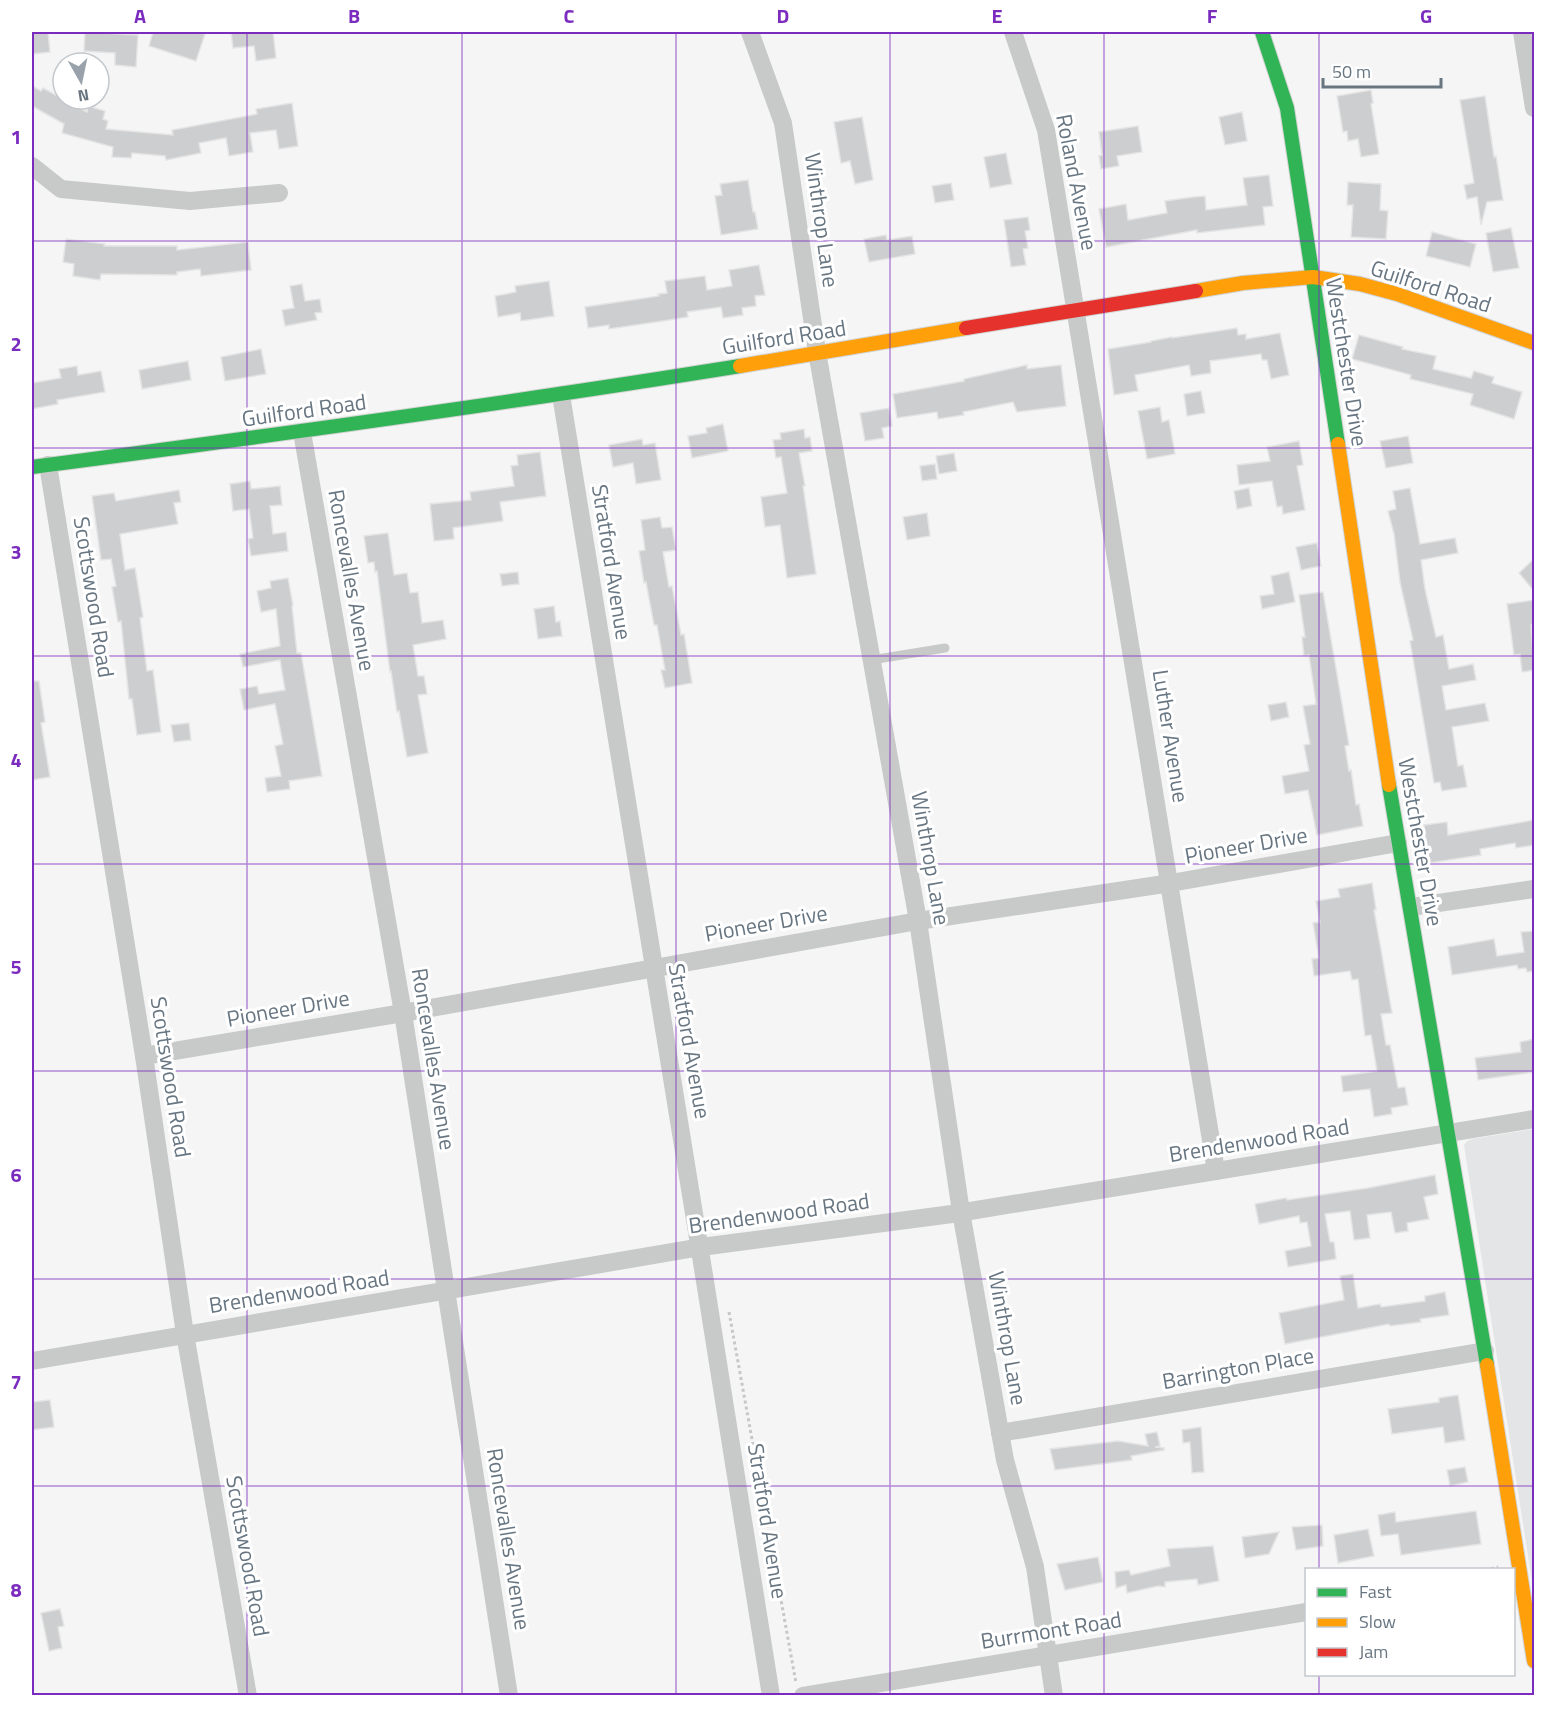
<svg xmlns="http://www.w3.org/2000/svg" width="1566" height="1727" viewBox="0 0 1566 1727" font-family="'Titillium Web',sans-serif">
	<rect width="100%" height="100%" fill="#f5f5f5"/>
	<path fill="#e4e5e6" d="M1534 1129V1587L1533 1588 1464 1145 1467 1141 1472 1139Z"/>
	<g fill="#cdcecf" stroke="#e4e4e4" stroke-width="1.5">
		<path d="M32 32H48L50 52 32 54Z"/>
		<path d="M85 32 138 35 136 67 115 65V53L84 51Z"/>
		<path d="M153 32H196L205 34 196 61 149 46Z"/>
		<path d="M231 32H273L276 58 256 61 254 46 233 48Z"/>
		<path d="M32 86 41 91 43 88 87 112 88 106 105 111 103 119 108 121 106 129 173 135 172 130 257 114 256 109 292 103 298 146 279 149 276 130 250 133 253 152 229 156 226 138 199 143 201 153 166 160 165 156 132 153 131 158 112 157 113 147 62 133 64 124 32 106Z"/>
		<path d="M1371 90 1373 103 1371 104 1379 154 1361 157 1358 139 1348 141 1347 131 1343 132 1337 96Z"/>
		<path d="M1485 96 1494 157 1496 156 1503 200 1487 202 1481 225 1477 197 1467 199 1464 185 1474 183 1460 100Z"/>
		<path d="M1242 112 1247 141 1225 145 1219 117Z"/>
		<path d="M862 117 873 180 855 184 850 161 841 163 834 122Z"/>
		<path d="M1138 126 1142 152 1117 156 1119 166 1101 169 1099 156 1102 155 1099 132Z"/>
		<path d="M1006 153 1012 184 990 188 984 157Z"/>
		<path d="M1269 175 1273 206 1263 207 1265 225 1197 233V230L1106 247 1099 209 1126 204 1128 220 1167 213 1165 201 1193 197 1205 196 1206 210 1247 205 1243 178Z"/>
		<path d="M748 180 753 212H755L758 229 721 235 715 196 722 195 720 184Z"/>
		<path d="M1348 182 1381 184 1380 210 1388 211 1386 239 1351 237 1353 205H1347Z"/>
		<path d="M951 183 954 200 935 203 932 186Z"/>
		<path d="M1028 217 1030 230 1025 231 1028 248 1023 249 1026 265 1011 267 1004 220Z"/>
		<path d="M1511 228 1519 268 1493 272 1486 233Z"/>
		<path d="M1432 232 1476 244 1470 267 1426 256Z"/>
		<path d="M886 235 887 240 912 236 915 254 869 262 864 239Z"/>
		<path d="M66 239 105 244 104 246H177V250L248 242 251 270 201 276 200 269 177 272V275L101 274 100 280 73 276 74 264 63 262Z"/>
		<path d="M759 265 765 295 755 296 756 306 742 308 743 315 723 318 721 307 687 312 688 317 663 321 609 329V325L588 328 585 307 659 296 658 294 667 293 665 281 705 276 707 290 732 286 729 270Z"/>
		<path d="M549 281 554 316 521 321 520 313 498 317 495 296 516 292 515 286Z"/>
		<path d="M302 284 305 301 320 299 322 312 315 313 317 320 285 326 282 310 294 308 290 286Z"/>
		<path d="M1237 328 1238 335 1246 334V339L1280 333 1289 375 1271 379 1267 360H1262L1261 354 1210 361 1211 373 1191 376 1189 365 1135 375 1138 391 1114 395 1108 349 1151 342V341L1172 337V338Z"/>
		<path d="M1359 335 1403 347 1402 349 1436 356 1433 369 1471 378 1474 371 1494 377 1492 383 1522 392 1514 419 1470 405 1473 394 1410 379 1411 375 1352 359Z"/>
		<path d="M261 349 266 374 225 381 221 357Z"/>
		<path d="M188 361 191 380 142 389 139 370Z"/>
		<path d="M1027 365V369L1061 365 1066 406 1017 412 1013 402 963 412 964 415 938 419 937 412 897 418 893 394 964 381V379Z"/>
		<path d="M77 366 78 375 101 371 105 392 57 400 58 404 32 409V383L61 378 59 369Z"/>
		<path d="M1201 391 1205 413 1187 416 1184 394Z"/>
		<path d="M1160 407 1162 422 1169 420 1175 454 1147 459 1138 411Z"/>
		<path d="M889 408 892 426 882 428 884 438 865 441 860 413Z"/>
		<path d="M723 424 728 451 692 458 688 436 707 433 706 428Z"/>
		<path d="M804 429 805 438 810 437 812 451 799 453 805 486H803L816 574 787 578 780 525 765 527 761 497 787 493 781 457 776 458 773 440 781 439 780 433Z"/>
		<path d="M1408 436 1413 463 1386 468 1380 441Z"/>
		<path d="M642 439 643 445 655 443 661 480 636 484 633 463 613 467 609 445Z"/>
		<path d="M1299 441 1303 465 1297 466 1305 510 1283 514 1282 506 1277 507 1272 481 1239 485 1237 465 1270 461 1267 447Z"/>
		<path d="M540 452 546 496 500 502 503 521 453 528 454 539 434 541 430 504 471 500 470 492 514 486 511 466 518 465 517 455Z"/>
		<path d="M954 453 957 471 939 474 936 456Z"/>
		<path d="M935 464 937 479 922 481 920 466Z"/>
		<path d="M250 481 251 489 280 486 282 505 270 506 273 534 286 532 288 551 251 556 248 539 253 538 249 509 233 511 230 484Z"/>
		<path d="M1249 488 1252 506 1237 509 1234 491Z"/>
		<path d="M1410 488 1420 544 1455 538 1458 553 1421 560 1425 589 1436 637 1443 635 1449 669 1473 664 1476 680 1442 686 1446 710 1485 703 1489 721 1452 727 1458 766 1463 765 1467 787 1442 791 1440 782 1434 783 1410 641 1413 640 1400 582 1394 534 1388 511 1396 509 1393 491Z"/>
		<path d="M179 490 181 502 174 503 178 524 120 534 125 570 135 568 143 617 140 618 147 671 153 670 161 732 137 735 132 699H129L121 621 118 622 112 587 116 586 111 559 101 560 92 496 114 493 116 501Z"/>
		<path d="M927 513 930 536 907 540 903 517Z"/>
		<path d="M660 517 662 528 672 527 676 550 663 552 669 587 672 586 681 635 684 634 692 683 665 688 661 670H665L657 625H654L646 582 644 583 639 551 645 550 641 520Z"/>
		<path d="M388 533 394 575 407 573 410 593 418 592 422 623 443 620 446 639 413 645 418 676H424L427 694 418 695 428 753 407 757 399 711 397 712 391 671 390 672 377 571 375 572 374 562 368 563 364 536Z"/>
		<path d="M1317 543 1321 566 1301 570 1296 547Z"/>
		<path d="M1534 559V591L1519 573Z"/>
		<path d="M518 572 519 584 502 586 500 574Z"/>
		<path d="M1289 572 1295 602 1262 609 1260 596 1274 594 1271 576Z"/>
		<path d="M288 578 293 605 292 606 297 653H301L322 776 289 781 290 789 267 792 265 778 281 776 275 746 283 744 275 704 244 710 240 689 257 686 259 694 285 690 280 660 243 667 240 654 280 646 276 609 261 612 257 591 271 588 270 581Z"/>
		<path d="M1323 592 1349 745 1345 746 1349 771 1351 770 1356 805 1359 804 1363 826 1317 835 1308 790 1285 794 1282 776 1309 771 1304 745 1310 744 1303 706 1316 704 1309 655 1304 656 1302 637H1305L1299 595Z"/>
		<path d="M1534 600V624L1531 625 1534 670 1522 672 1520 654 1514 655 1507 604Z"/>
		<path d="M554 606 556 622 560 621 562 636 538 639 534 609Z"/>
		<path d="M32 681H39L45 722 41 723 50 777 32 780Z"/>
		<path d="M1286 702 1289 717 1271 721 1268 705Z"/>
		<path d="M189 723 191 740 174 742 171 725Z"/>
		<path d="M1534 820V845L1516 848 1515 843 1480 849 1481 855 1429 863 1424 825 1447 822 1448 835Z"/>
		<path d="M1372 883 1376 910H1374L1392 1013 1381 1014 1386 1045H1390L1398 1088 1405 1087 1408 1105 1391 1108 1392 1114 1374 1117 1370 1089 1343 1092 1341 1076 1377 1071 1371 1035 1365 1036 1358 979 1352 980 1350 971 1314 976 1312 959 1319 958 1313 923 1320 922 1316 901 1340 897 1338 889Z"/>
		<path d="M1534 931V971L1527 972 1526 968 1518 969 1517 965 1452 975 1448 947 1494 939 1497 956 1524 952 1521 932Z"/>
		<path d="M1534 1039V1072L1478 1080 1475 1058 1521 1052 1520 1042Z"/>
		<path d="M1435 1175 1438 1194 1424 1197 1429 1219 1407 1223 1408 1231 1395 1233 1391 1212 1367 1215 1370 1238 1354 1240 1350 1211 1325 1214 1330 1242H1334L1336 1259 1288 1267 1285 1251 1311 1246 1307 1222 1300 1223 1299 1216 1259 1224 1255 1204 1286 1198 1287 1200 1368 1188Z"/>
		<path d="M1353 1274 1358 1308 1380 1304 1381 1307 1425 1301V1296L1445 1292 1449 1315 1420 1319 1421 1322 1390 1326 1389 1324 1285 1344 1279 1313 1344 1300 1340 1276Z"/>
		<path d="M1458 1395 1465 1440 1445 1443 1443 1427 1392 1434 1388 1409 1439 1402V1398Z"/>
		<path d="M50 1400 54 1427 32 1430V1402Z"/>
		<path d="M1201 1427 1204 1472 1192 1473 1190 1442 1183 1443 1182 1430Z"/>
		<path d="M1157 1432 1160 1446 1155 1447 1164 1448V1450L1131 1456 1132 1460 1055 1470 1050 1449 1118 1441 1148 1446 1145 1434Z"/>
		<path d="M1465 1467 1468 1482 1450 1486 1447 1470Z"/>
		<path d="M1476 1511 1481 1544 1401 1555 1398 1534 1381 1536 1378 1515 1395 1512 1396 1522Z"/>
		<path d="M1322 1525 1323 1546 1296 1550 1292 1527Z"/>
		<path d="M1368 1529 1374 1556 1338 1563 1334 1535Z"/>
		<path d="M1279 1532 1269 1554 1245 1558 1242 1537Z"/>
		<path d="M1213 1546 1219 1581 1198 1585 1197 1579 1165 1582V1587L1158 1586 1127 1593 1126 1585 1116 1588 1115 1572 1129 1570 1131 1575 1170 1566 1167 1549Z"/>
		<path d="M1098 1557 1103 1582 1065 1590 1057 1564Z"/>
		<path d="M60 1609 64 1626 58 1627 62 1648 49 1651 41 1613Z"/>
	</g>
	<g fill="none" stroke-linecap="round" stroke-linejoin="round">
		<g stroke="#d2d3d3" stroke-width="16">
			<g id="fast">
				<path d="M1262 32 1287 108 1338 444"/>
				<path d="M32 467C269 436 505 404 740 366"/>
				<path d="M1389 785 1487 1365"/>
			</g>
		</g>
		<g stroke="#d2d3d3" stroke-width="16">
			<g id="slow">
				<path d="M1196 291 1243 283 1313 277 1360 284 1397 294 1534 343"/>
				<path d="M740 366 966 328"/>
				<path d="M1338 444 1389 785"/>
				<path d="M1487 1365 1534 1661"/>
			</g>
		</g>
		<g stroke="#d2d3d3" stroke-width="16">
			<path id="jam" d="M966 328 1196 291"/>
		</g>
		<g stroke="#c6c7c8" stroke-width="3" stroke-dasharray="3 3" stroke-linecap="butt">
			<path d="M729 1312 796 1683"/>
			<path d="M1485 1570 1498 1567"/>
		</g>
		<path stroke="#c8caca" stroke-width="9" d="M871 660 945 648"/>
		<g stroke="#c8caca" stroke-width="18">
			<path d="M750 32 783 123 817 352 918 921 961 1212 1005 1460 1035 1567 1054 1696"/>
			<path d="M1013 32 1046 130 1216 1171"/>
			<path d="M1522 32 1534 108"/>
			<path d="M32 166 61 189 190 201 279 193"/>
			<path d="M561 395C631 828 703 1262 771 1696"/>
			<path d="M302 432 403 1013 509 1696"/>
			<path d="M48 465 144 1056 185 1334 248 1696"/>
			<path d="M1411 907 1534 889"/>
			<path d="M144 1056 403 1013 918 921 1171 883 1398 843"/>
			<path d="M32 1361 701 1247 952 1214 1534 1119"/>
			<path d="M1000 1433 1485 1351"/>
			<path d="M803 1696 1306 1612"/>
		</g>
		<use href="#fast" stroke="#30b455" stroke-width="14"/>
		<use href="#slow" stroke="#ff9f0a" stroke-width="14"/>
		<use href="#jam" stroke="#e5322d" stroke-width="14"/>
	</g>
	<path fill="none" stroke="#7b2cbf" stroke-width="1.5" stroke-opacity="0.55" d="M247 32V1696M462 32V1696M676 32V1696M890 32V1696M1104 32V1696M1319 32V1570M32 241H1534M32 448H1534M32 656H1534M32 864H1534M32 1071H1534M32 1279H1534M32 1486H1534M1319 1674V1696"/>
	<g text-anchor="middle" stroke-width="6" stroke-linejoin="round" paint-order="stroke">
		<g font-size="22" fill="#687682" stroke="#fff">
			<text transform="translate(1077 182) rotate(79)" y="8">Roland Avenue</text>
			<text transform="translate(822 220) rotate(82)" y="8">Winthrop Lane</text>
			<text transform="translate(1431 286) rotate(18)" y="8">Guilford Road</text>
			<text transform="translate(784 337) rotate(-9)" y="8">Guilford Road</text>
			<text transform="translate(1347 362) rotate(81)" y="8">Westchester Drive</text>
			<text transform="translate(304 410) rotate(-8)" y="8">Guilford Road</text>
			<text transform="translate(612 562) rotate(81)" y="8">Stratford Avenue</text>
			<text transform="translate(352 580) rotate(80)" y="8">Roncevalles Avenue</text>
			<text transform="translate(94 597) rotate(81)" y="8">Scottswood Road</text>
			<text transform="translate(1171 736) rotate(81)" y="8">Luther Avenue</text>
			<text transform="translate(1421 842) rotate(80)" y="8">Westchester Drive</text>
			<text transform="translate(1246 845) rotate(-10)" y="8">Pioneer Drive</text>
			<text transform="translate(931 858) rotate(80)" y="8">Winthrop Lane</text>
			<text transform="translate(766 923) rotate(-10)" y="8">Pioneer Drive</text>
			<text transform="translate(288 1008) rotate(-10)" y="8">Pioneer Drive</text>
			<text transform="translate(690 1041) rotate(80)" y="8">Stratford Avenue</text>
			<text transform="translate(434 1059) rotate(81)" y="8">Roncevalles Avenue</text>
			<text transform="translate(171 1077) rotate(81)" y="8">Scottswood Road</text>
			<text transform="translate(1259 1140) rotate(-9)" y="8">Brendenwood Road</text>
			<text transform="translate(779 1213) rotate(-8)" y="8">Brendenwood Road</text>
			<text transform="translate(299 1291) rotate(-9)" y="8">Brendenwood Road</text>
			<text transform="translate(1008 1338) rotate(80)" y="8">Winthrop Lane</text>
			<text transform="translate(1238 1368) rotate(-10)" y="8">Barrington Place</text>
			<text transform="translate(768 1521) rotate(81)" y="8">Stratford Avenue</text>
			<text transform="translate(509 1539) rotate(81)" y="8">Roncevalles Avenue</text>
			<text transform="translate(248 1556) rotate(80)" y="8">Scottswood Road</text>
			<text transform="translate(1051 1630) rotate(-9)" y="8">Burrmont Road</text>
		</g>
	</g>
	<rect width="1566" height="1727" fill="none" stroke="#ffffff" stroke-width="66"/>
	<rect x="1305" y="1568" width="210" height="108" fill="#ffffff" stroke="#c3c8cd" stroke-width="1.5"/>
	<rect x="1317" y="1588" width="30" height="9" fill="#30b455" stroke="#c3c8cd" stroke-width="1.5"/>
	<text x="1359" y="1598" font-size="18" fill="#687682">Fast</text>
	<rect x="1317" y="1618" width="30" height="9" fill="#ff9f0a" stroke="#c3c8cd" stroke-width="1.5"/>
	<text x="1359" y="1628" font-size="18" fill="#687682">Slow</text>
	<rect x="1317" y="1648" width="30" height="9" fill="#e5322d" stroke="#c3c8cd" stroke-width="1.5"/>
	<text x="1359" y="1658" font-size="18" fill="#687682">Jam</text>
	<g transform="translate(81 81) rotate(171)"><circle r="28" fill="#ffffff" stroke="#c3c8cd" stroke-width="1.5"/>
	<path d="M0-4.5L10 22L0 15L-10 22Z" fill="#99a2aa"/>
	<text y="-9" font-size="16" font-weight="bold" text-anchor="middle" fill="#687682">N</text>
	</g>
	<path d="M1323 78v9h118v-9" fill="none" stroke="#687682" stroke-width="3"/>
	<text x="1332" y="78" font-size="18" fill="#687682" stroke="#ffffff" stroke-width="4.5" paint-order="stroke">50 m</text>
	<rect x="33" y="33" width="1500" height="1661" fill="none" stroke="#7b2cbf" stroke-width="2"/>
	<g font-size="20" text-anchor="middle" font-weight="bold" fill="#7b2cbf">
		<text x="140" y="23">A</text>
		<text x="354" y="23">B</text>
		<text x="569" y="23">C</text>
		<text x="783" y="23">D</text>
		<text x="997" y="23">E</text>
		<text x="1212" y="23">F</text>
		<text x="1426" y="23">G</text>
		<text x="16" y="144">1</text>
		<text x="16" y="351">2</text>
		<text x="16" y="559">3</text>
		<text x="16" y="767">4</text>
		<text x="16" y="974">5</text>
		<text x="16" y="1182">6</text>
		<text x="16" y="1389">7</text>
		<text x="16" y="1597">8</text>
	</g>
</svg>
